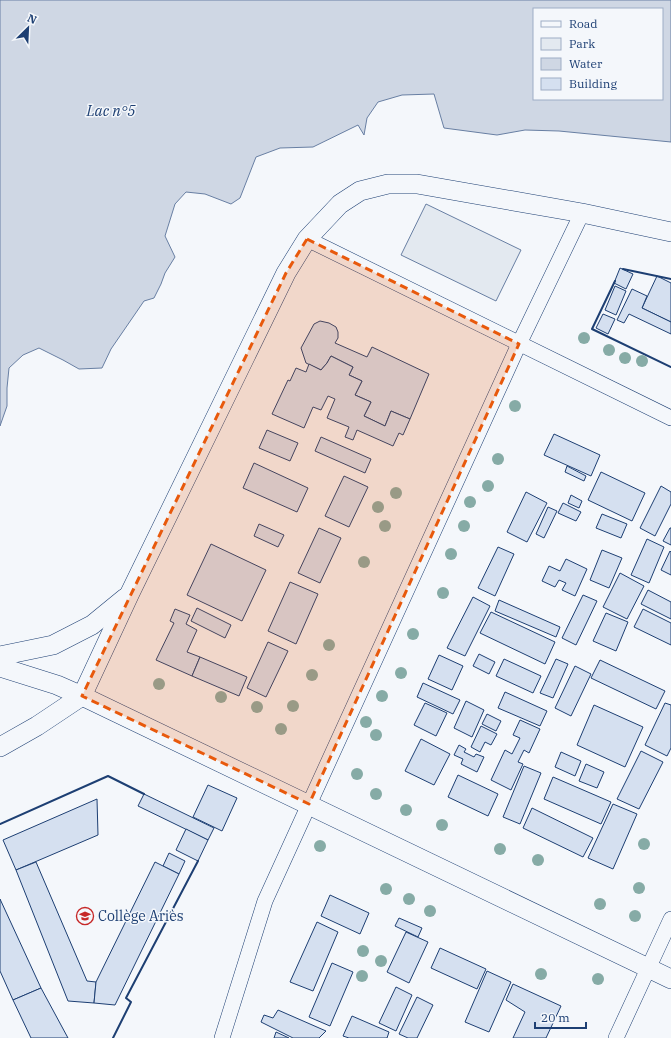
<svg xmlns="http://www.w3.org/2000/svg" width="671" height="1038" viewBox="0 0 671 1038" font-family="'IBM Plex Serif',serif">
	<rect width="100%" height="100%" fill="#f4f7fb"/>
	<path fill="#e3e9f0" stroke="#687fa3" d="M426 204 521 250 496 301 401 255Z"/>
	<path fill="#cfd7e4" stroke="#687fa3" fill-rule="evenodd" d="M0 0H671V142L559 131 525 130 497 135 444 128 434 94 402 95 378 102 367 118 364 135 358 125 313 147 280 148 256 157 240 198 231 204 205 194 186 192 175 204 165 236 175 257 165 273 161 284 154 298 144 301 111 349 102 368 79 369 63 360 39 348 23 355 9 368 7 388V406L0 426ZM534 9H662V99H534Z"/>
	<g fill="#d5e0f0" stroke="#1d3f73">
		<path d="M620 268 633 274 626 289 614 283Z"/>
		<path d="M657 276 671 283V322L642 308Z"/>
		<path d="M615 286 626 291 616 315 605 310Z"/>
		<path d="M632 289 647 296 642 308 671 322V334L629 314 624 323 617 320Z"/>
		<path d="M603 314 615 319 608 334 596 328Z"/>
		<path d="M320 321 329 323 336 327 338 332V338L335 343 367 357 372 347 429 374 410 419 391 411 385 426 364 416 371 402 355 395 362 381 349 375 353 367 331 356 327 363 321 370 306 363 301 348 314 324Z"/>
		<path d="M331 356 353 367 349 375 362 381 355 395 371 402 364 416 385 426 391 411 410 419 403 435 399 433 393 446 357 430 353 440 345 437 349 427 327 418 335 399 328 396 321 410 313 407 304 428 272 414 288 380 290 381 296 368 306 372 309 364 321 370 327 363Z"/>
		<path d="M267 430 298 443 290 461 259 448Z"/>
		<path d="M554 434 600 455 591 476 544 455Z"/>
		<path d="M321 437 371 459 365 473 315 451Z"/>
		<path d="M254 463 308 488 297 512 243 488Z"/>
		<path d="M567 466 586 476 584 481 565 472Z"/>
		<path d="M601 472 645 493 632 521 588 500Z"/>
		<path d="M344 476 368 487 349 527 325 516Z"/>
		<path d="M661 486 671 492V504L655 536 640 528Z"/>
		<path d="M526 492 547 503 527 542 507 532Z"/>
		<path d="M571 495 582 501 579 508 568 503Z"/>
		<path d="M563 503 581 512 576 521 558 513Z"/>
		<path d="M548 507 557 511 544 538 536 534Z"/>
		<path d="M602 514 627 524 621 538 596 528Z"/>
		<path d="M259 524 284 535 278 547 254 536Z"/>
		<path d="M319 528 341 538 320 583 298 573Z"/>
		<path d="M670 528H671V545L663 541Z"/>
		<path d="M647 539 664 547 649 583 631 575Z"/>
		<path d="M211 544 266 570 242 621 187 595Z"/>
		<path d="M498 547 514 554 495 596 478 588Z"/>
		<path d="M602 550 622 558 609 588 590 580Z"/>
		<path d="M670 551 671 552V575L661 570Z"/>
		<path d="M566 559 587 569 575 596 562 590 566 583 559 580 555 587 542 581 549 566 560 571Z"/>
		<path d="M620 573 644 586 627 619 603 607Z"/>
		<path d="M290 582 318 594 296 644 268 631Z"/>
		<path d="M648 590 671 602V619L641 604Z"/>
		<path d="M583 595 597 601 576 645 562 638Z"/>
		<path d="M473 597 490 606 465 656 447 648Z"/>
		<path d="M499 600 560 627 556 637 495 611Z"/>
		<path d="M197 608 231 625 225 638 191 621Z"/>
		<path d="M175 609 190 615 186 624 197 630 187 652 200 657 192 676 156 660 174 623 170 621Z"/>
		<path d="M643 609 671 623V645L634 627Z"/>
		<path d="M491 612 555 642 545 664 480 633Z"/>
		<path d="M606 613 628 622 616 651 593 641Z"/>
		<path d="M268 642 288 651 266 697 247 688Z"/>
		<path d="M479 654 495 662 489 674 473 666Z"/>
		<path d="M439 655 463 666 452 690 428 679Z"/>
		<path d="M200 657 247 677 239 696 192 676Z"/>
		<path d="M504 659 541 676 533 693 496 676Z"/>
		<path d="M556 659 568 664 553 698 540 693Z"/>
		<path d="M600 660 665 691 656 709 591 678Z"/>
		<path d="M575 666 591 674 571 716 555 708Z"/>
		<path d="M423 683 460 700 453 714 417 697Z"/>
		<path d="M505 692 547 711 540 726 498 708Z"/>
		<path d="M466 701 484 710 472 737 454 728Z"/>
		<path d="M425 703 447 713 436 736 414 725Z"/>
		<path d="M665 703 671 705V748L667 756 645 745Z"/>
		<path d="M594 705 643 727 625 767 577 745Z"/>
		<path d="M487 714 501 721 496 731 482 724Z"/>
		<path d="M520 720 540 729 529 753 524 750 518 762 523 764 511 790 491 780 505 750 512 754 520 738 513 735Z"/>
		<path d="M481 726 497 734 491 745 485 742 480 752 471 747Z"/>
		<path d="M421 739 450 754 434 785 405 771Z"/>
		<path d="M459 745 466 749 464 752 474 757 476 754 484 757 477 772 461 764 463 759 454 755Z"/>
		<path d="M641 751 663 762 639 809 617 799Z"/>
		<path d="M561 752 581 761 575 776 555 767Z"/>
		<path d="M586 764 604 772 597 788 579 781Z"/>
		<path d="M524 766 541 773 520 824 503 817Z"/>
		<path d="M458 775 498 794 488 816 448 797Z"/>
		<path d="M553 777 611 802 601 824 544 799Z"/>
		<path d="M208 785 237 798 222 831 193 817Z"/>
		<path d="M144 794 214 828 208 840 138 806Z"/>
		<path d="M97 799 98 835 16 870 3 840Z"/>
		<path d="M613 804 637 814 613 869 588 858Z"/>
		<path d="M532 808 593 838 583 857 523 828Z"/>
		<path d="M186 829 208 840 198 861 176 850Z"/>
		<path d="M169 853 185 861 179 874 163 866Z"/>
		<path d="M36 862 87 981 96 982 94 1003 68 1001 16 870Z"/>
		<path d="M155 862 179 874 115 1005 94 1003 96 982Z"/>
		<path d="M330 895 369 913 360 934 321 916Z"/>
		<path d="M0 899 41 988 13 1000 0 971Z"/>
		<path d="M399 918 422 928 418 937 395 926Z"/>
		<path d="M317 922 338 932 313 991 290 982Z"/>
		<path d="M406 932 428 942 409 983 387 972Z"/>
		<path d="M440 948 486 969 477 989 431 968Z"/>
		<path d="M332 963 353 972 330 1026 309 1017Z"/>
		<path d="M487 971 511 982 489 1032 465 1022Z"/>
		<path d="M513 984 561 1006 546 1038H513L525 1012 506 1000Z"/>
		<path d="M396 987 412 995 396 1031 379 1023Z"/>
		<path d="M41 988 68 1038H31L13 1000Z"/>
		<path d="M417 997 433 1005 417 1038H408L399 1034Z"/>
		<path d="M278 1010 326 1031 319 1038H293L261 1022 264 1015 273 1018Z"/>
		<path d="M352 1016 389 1032 387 1038H349L343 1036Z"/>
		<path d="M276 1032 289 1038H274Z"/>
	</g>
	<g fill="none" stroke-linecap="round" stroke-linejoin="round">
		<g stroke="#1d3f73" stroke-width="16">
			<g id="minor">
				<path d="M307 239 671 418"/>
				<path d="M222 1038 265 901 519 344 582 213"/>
				<path d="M616 1038 671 919"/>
			</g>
		</g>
		<g stroke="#1d3f73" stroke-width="20">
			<g id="tertiary">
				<path d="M0 656 53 645 92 625 125 598"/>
				<path d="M0 667 57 685 82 696 671 979"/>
				<path d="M0 747 37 726 82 696 130 593 286 273 307 239 340 204 360 191 388 184H417L582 213 671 232"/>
			</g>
		</g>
		<use href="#minor" stroke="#f4f7fb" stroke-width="15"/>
		<use href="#tertiary" stroke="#f4f7fb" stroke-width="19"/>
		<g stroke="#1d3f73" stroke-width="2">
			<path d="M623 269 671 279"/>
			<path d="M615 281 592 329 671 367"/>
			<path d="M0 824 108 776 144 794"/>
			<path d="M113 1038 131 1002 126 998 198 861"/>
		</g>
	</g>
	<g fill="#86aba6">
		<circle cx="584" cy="338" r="6"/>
		<circle cx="609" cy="350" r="6"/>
		<circle cx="625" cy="358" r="6"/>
		<circle cx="642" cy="361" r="6"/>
		<circle cx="515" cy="406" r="6"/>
		<circle cx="498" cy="459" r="6"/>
		<circle cx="488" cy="486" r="6"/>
		<circle cx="396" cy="493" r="6"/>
		<circle cx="470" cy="502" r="6"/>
		<circle cx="378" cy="507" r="6"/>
		<circle cx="385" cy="526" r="6"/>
		<circle cx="464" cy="526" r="6"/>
		<circle cx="451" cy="554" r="6"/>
		<circle cx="364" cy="562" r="6"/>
		<circle cx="443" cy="593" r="6"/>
		<circle cx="413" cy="634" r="6"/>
		<circle cx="329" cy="645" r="6"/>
		<circle cx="401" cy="673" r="6"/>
		<circle cx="312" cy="675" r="6"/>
		<circle cx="159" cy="684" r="6"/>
		<circle cx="382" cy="696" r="6"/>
		<circle cx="221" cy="697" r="6"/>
		<circle cx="293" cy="706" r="6"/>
		<circle cx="257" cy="707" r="6"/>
		<circle cx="366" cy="722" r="6"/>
		<circle cx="281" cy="729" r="6"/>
		<circle cx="376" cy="735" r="6"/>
		<circle cx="357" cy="774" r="6"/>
		<circle cx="376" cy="794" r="6"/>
		<circle cx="406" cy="810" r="6"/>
		<circle cx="442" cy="825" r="6"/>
		<circle cx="644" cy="844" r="6"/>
		<circle cx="320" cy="846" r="6"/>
		<circle cx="500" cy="849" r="6"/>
		<circle cx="538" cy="860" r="6"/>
		<circle cx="639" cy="888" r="6"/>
		<circle cx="386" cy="889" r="6"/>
		<circle cx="409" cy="899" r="6"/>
		<circle cx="600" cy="904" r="6"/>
		<circle cx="430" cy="911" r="6"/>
		<circle cx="635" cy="916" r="6"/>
		<circle cx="363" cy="951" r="6"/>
		<circle cx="381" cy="961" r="6"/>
		<circle cx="541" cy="974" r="6"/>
		<circle cx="362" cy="976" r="6"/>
		<circle cx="598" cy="979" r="6"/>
	</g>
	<path fill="#e8590c" fill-opacity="0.2" stroke="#e8590c" stroke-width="3" stroke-dasharray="8 5" stroke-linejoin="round" d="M307 239 519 344 309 804 82 696 286 273Z"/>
	<defs>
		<g id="school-ring" transform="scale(0.9)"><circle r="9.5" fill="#f4f7fb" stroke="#c62828" stroke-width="1.5"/><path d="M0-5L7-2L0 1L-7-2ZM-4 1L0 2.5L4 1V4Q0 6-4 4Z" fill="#c62828"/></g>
	</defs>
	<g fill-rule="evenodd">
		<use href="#school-ring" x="85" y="916"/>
	</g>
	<g text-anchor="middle" stroke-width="3" stroke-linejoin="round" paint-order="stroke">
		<g font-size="14" fill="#1d3f73" stroke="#f4f7fb" text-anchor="start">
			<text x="98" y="921">Collège Ariès</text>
		</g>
		<g font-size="15" font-style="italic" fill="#1d3f73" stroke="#f4f7fb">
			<text x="111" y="116">Lac n°5</text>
		</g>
	</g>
	<rect x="533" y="8" width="130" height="92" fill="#f4f7fb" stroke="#9eadc5"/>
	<rect x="541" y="21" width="20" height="6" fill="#f4f7fb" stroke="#9eadc5"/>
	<text x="569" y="28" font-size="12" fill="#1d3f73">Road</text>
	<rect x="541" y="38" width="20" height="12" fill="#e3e9f0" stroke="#9eadc5"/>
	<text x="569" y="48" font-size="12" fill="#1d3f73">Park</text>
	<rect x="541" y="58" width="20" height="12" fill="#cfd7e4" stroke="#9eadc5"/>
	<text x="569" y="68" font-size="12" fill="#1d3f73">Water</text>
	<rect x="541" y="78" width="20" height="12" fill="#d5e0f0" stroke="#9eadc5"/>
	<text x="569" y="88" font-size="12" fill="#1d3f73">Building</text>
	<g transform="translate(28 28) rotate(24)" stroke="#f4f7fb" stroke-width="3" paint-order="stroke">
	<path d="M0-3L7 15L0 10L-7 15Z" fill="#1d3f73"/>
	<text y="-6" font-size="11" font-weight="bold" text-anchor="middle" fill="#1d3f73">N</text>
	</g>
	<path d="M535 1022v6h51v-6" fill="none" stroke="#1d3f73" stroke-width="2"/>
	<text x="541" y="1022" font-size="12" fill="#1d3f73" stroke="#f4f7fb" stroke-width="3" paint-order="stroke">20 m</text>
</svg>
